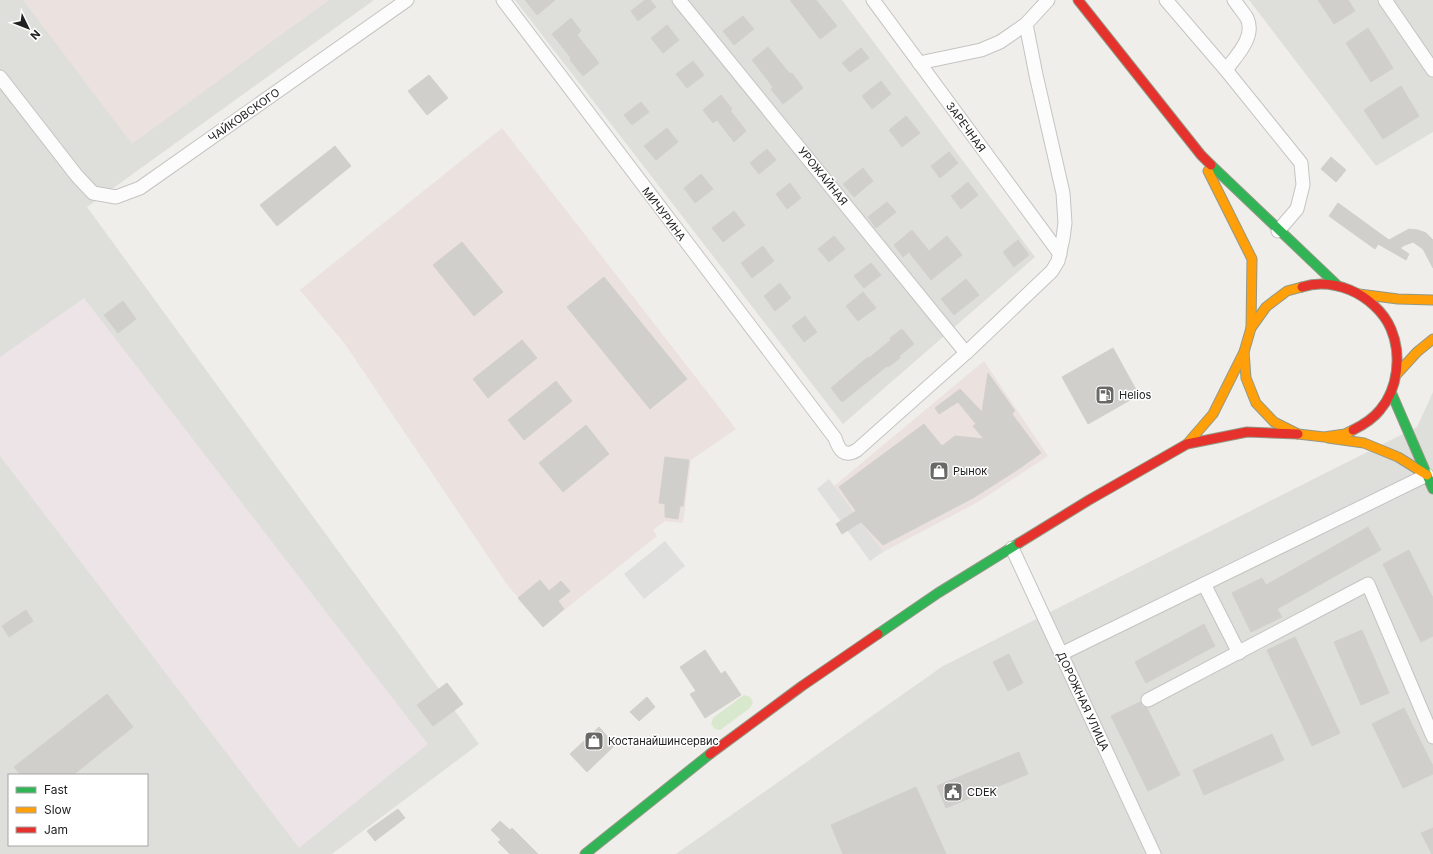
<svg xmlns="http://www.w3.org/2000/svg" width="1433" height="854" viewBox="0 0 1433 854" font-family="Inter,sans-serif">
	<rect width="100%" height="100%" fill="#efeeea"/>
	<g fill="#dededb" fill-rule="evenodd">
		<path d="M0 0H374L87 207 479 744 332 854H0ZM9 775H147V845H9Z"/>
		<path d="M515 0H842L1035 257 843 424Z"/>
		<path d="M1249 0H1433V132L1376 166Z"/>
		<path d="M1433 392V854H676L943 666 1417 427Z"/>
	</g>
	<g fill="#ebe1de">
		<path d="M23 0H329L132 144Z"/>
		<path d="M502 128 736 429 691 460 683 523 665 521 653 530 657 536 543 627 506 583 345 344 300 290Z"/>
		<path d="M984 361 1048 456 978 502 883 552 834 486Z"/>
	</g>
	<path fill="#ece4e7" d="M84 298 428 744 299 848 0 456V357Z"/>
	<path fill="#d8e8cd" d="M744 695 750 697 753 702 750 708 720 730 715 729 711 724 713 718Z"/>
	<g fill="#dfdfdd">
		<path d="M829 479 883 552 870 561 817 489Z"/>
		<path d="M665 541 685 566 644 599 624 574Z"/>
	</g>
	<g fill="#d0cfcc" stroke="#d2d0cc">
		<path d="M525 0H555L537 15Z"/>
		<path d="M645 0H650L656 7 638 21 631 11Z"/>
		<path d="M790 0H816L837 26 820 39Z"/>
		<path d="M1318 0H1348L1355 11 1334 24Z"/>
		<path d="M743 16 754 29 734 45 723 31Z"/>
		<path d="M571 18 581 31 577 35 599 63 583 76 570 60 571 58 552 34Z"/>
		<path d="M667 25 679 40 663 53 651 38Z"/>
		<path d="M1368 28 1393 68 1371 82 1346 43Z"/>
		<path d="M768 47 790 74 792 73 803 88 783 104 771 89 773 87 752 60Z"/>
		<path d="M861 48 869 58 850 72 842 63Z"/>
		<path d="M693 61 704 75 687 88 676 74Z"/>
		<path d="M429 75 448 98 427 115 408 91Z"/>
		<path d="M881 81 891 94 872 109 862 96Z"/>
		<path d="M1401 86 1419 116 1383 139 1364 110Z"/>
		<path d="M721 95 732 109 730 110 746 131 734 142 717 120 713 123 703 110Z"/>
		<path d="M641 102 649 112 632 125 624 115Z"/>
		<path d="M906 116 920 133 902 147 889 130Z"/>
		<path d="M667 128 678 142 656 160 644 146Z"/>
		<path d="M335 146 351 166 277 226 260 205Z"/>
		<path d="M767 149 776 160 759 174 750 163Z"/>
		<path d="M949 152 958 163 940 178 931 166Z"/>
		<path d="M1331 157 1346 170 1336 182 1321 169Z"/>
		<path d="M863 168 873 181 854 197 843 184Z"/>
		<path d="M701 174 713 189 695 203 684 188Z"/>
		<path d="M968 182 978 195 961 209 951 196Z"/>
		<path d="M790 183 801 198 787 209 776 194Z"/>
		<path d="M887 202 896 212 876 228 868 217Z"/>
		<path d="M1338 203 1389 240 1409 229 1418 230 1426 233 1433 240V268L1423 249 1413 242 1405 245 1400 248 1409 254 1406 260 1378 244 1375 249 1329 216Z"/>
		<path d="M734 211 745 225 723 242 712 228Z"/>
		<path d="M912 230 929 251 947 236 962 255 931 280 909 252 903 257 894 245Z"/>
		<path d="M834 236 845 249 829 262 818 249Z"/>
		<path d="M1018 240 1029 255 1014 267 1003 252Z"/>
		<path d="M462 242 503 292 474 316 433 265Z"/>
		<path d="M763 246 774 261 752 278 741 263Z"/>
		<path d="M871 263 881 275 864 288 854 276Z"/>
		<path d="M604 277 687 379 650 409 567 307Z"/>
		<path d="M966 279 979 295 954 315 941 299Z"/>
		<path d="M780 283 791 298 775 311 764 296Z"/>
		<path d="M863 292 876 308 858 321 846 306Z"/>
		<path d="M123 301 136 319 118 333 104 315Z"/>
		<path d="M805 316 817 332 804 342 792 326Z"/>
		<path d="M902 329 914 344 899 356 900 358 888 367 887 366 842 402 831 388 868 357 869 358 891 340 890 338Z"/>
		<path d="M522 340 537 358 488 398 473 379Z"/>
		<path d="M1113 348 1139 395 1088 424 1062 377Z"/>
		<path d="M988 373 1015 411 1012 414 1041 453 1017 470 973 498 883 545 861 522 842 534 836 524 856 511 839 487 924 424 942 446 955 436 984 439 973 426 976 424 958 402 939 414 935 408 960 389 982 412Z"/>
		<path d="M556 381 572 401 524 440 508 420Z"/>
		<path d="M586 425 609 454 563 492 539 463Z"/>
		<path d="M665 457 689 460 683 506H680L678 519 665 517V504L659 503Z"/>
		<path d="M1368 527 1381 550 1277 609 1282 617 1251 632 1232 593 1262 578 1266 585Z"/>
		<path d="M1409 550 1433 598V636L1421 642 1383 564Z"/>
		<path d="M540 580 549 591 561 581 570 591 558 601 564 609 543 627 518 598Z"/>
		<path d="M26 610 33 621 9 637 2 626Z"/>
		<path d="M1204 624 1215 646 1146 683 1135 662Z"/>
		<path d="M1362 630 1389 693 1361 705 1334 642Z"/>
		<path d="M1295 637 1340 733 1312 746 1267 650Z"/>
		<path d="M705 650 721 674 725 671 741 695 705 718 690 694 696 691 680 667Z"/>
		<path d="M1009 654 1023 683 1008 691 993 662Z"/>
		<path d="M447 683 463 704 433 726 417 705Z"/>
		<path d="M107 694 133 727 73 775H21L14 767Z"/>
		<path d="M647 697 655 707 639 721 630 712Z"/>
		<path d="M1140 702 1143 707 1147 708 1180 775 1148 791 1111 716Z"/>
		<path d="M1404 708 1433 766V774L1403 788 1372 724Z"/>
		<path d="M599 727 615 745 587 772 570 754Z"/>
		<path d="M1272 734 1284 760 1204 795 1193 770Z"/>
		<path d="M1019 752 1028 774 946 808 937 786Z"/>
		<path d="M916 787 946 854H843L831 825Z"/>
		<path d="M398 809 405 818 375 841 367 831Z"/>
		<path d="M500 821 510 830 512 828 538 854H510L498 842 501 840 491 830Z"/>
		<path d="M1433 828V854H1432L1421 833Z"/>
	</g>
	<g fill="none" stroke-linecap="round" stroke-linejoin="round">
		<g stroke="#c5c4c2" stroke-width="15">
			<g id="street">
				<path d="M503 0 835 438C839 450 844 458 857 450L966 353 1052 271 1058 261 1063 238 1065 223 1063 193 1036 75 1026 24 1048 0"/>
				<path d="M679 0 966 353"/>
				<path d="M873 0 1060 254"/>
				<path d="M1166 0 1226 70 1301 163 1303 185 1297 209 1278 231"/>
				<path d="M1385 0 1433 70"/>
				<path d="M919 63 981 50 1000 42 1026 24"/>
				<path d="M1226 70C1236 56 1256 37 1247 18 1243 12 1238 6 1234 0"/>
				<path d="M0 77 77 176 93 193 116 197 140 188 407 0"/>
				<path d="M1012 548 1154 854"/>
				<path d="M1204 584 1239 653"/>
				<path d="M1061 654 1427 475"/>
				<path d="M1148 700 1368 584 1433 737"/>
			</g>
		</g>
		<g stroke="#939884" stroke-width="11">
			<g id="fast">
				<path d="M1211 165 1337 285"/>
				<path d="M1391 392 1433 489"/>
				<path d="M878 634 938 593 1019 543"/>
				<path d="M585 854 710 754"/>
			</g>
		</g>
		<g stroke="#939884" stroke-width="11">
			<g id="slow">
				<path d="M1208 171 1252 259 1251 328"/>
				<path d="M1359 294 1398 299 1433 300"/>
				<path d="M1244 352 1246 378 1256 403 1274 422 1298 434 1324 437 1345 434 1353 430"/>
				<path d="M1396 375 1417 352 1433 339"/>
				<path d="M1328 438 1364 443 1398 457 1427 475"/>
				<path d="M1187 444 1213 414 1244 352 1251 328 1266 307 1287 291 1302 287"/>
			</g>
		</g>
		<g stroke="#939884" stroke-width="11">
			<g id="jam">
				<path d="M1078 0 1201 155 1211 165"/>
				<path d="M1302 287C1318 282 1335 284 1350 290 1367 297 1384 312 1391 329 1402 355 1398 389 1380 410 1373 419 1363 425 1353 430"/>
				<path d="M1019 543 1089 500 1187 444 1247 432 1298 434"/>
				<path d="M710 754 802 686 878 634"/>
			</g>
		</g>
		<use href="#street" stroke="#fdfcfc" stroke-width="13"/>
		<use href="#fast" stroke="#30b455" stroke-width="9"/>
		<use href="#slow" stroke="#ff9f0a" stroke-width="9"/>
		<use href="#jam" stroke="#e5322d" stroke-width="9"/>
	</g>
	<defs>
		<g id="fuel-square" transform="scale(1)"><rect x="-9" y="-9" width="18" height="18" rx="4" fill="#696967" stroke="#fff"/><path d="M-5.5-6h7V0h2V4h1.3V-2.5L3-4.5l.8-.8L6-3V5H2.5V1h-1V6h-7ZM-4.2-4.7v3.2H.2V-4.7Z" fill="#fff"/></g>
		<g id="shop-square" transform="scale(1)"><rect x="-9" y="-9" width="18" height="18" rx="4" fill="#696967" stroke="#fff"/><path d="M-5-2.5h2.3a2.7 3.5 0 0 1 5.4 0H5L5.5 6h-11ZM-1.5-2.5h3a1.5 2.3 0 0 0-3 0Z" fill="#fff"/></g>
		<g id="civic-square" transform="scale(1)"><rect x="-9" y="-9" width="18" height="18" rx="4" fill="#696967" stroke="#fff"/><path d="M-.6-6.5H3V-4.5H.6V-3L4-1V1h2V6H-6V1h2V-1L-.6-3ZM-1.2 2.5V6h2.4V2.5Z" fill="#fff"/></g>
	</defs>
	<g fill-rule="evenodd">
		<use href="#fuel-square" x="1105" y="395"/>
		<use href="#shop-square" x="939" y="471"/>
		<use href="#shop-square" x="594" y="741"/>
		<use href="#civic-square" x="953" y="792"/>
	</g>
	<g text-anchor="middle" stroke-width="3" stroke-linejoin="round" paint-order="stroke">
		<g font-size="11" fill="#212121" stroke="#fff">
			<text transform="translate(244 115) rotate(-35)" y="4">ЧАЙКОВСКОГО</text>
			<text transform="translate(966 127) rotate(54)" y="4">ЗАРЕЧНАЯ</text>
			<text transform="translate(823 176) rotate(51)" y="4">УРОЖАЙНАЯ</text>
			<text transform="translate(664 214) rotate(53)" y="4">МИЧУРИНА</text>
			<text transform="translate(1083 701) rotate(65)" y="4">ДОРОЖНАЯ УЛИЦА</text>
		</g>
		<g font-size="11" fill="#212121" stroke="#fff" text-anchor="start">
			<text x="1119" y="399">Helios</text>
			<text x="953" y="475">Рынок</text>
			<text x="608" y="745">Костанайшинсервис</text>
			<text x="967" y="796">CDEK</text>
		</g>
	</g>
	<rect x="8" y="774" width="140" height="72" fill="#ffffff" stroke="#a6a6a6"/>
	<rect x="16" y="787" width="20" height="6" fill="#30b455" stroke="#a6a6a6"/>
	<text x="44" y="794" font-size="12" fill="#212121">Fast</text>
	<rect x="16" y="807" width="20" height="6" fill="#ff9f0a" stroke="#a6a6a6"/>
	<text x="44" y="814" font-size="12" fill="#212121">Slow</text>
	<rect x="16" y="827" width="20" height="6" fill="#e5322d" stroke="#a6a6a6"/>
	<text x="44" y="834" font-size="12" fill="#212121">Jam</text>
	<g transform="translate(28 28) rotate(133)" stroke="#ffffff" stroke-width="3" paint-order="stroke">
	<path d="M0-3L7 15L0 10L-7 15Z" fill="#212121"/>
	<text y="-6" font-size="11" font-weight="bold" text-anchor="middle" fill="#212121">N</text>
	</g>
</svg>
